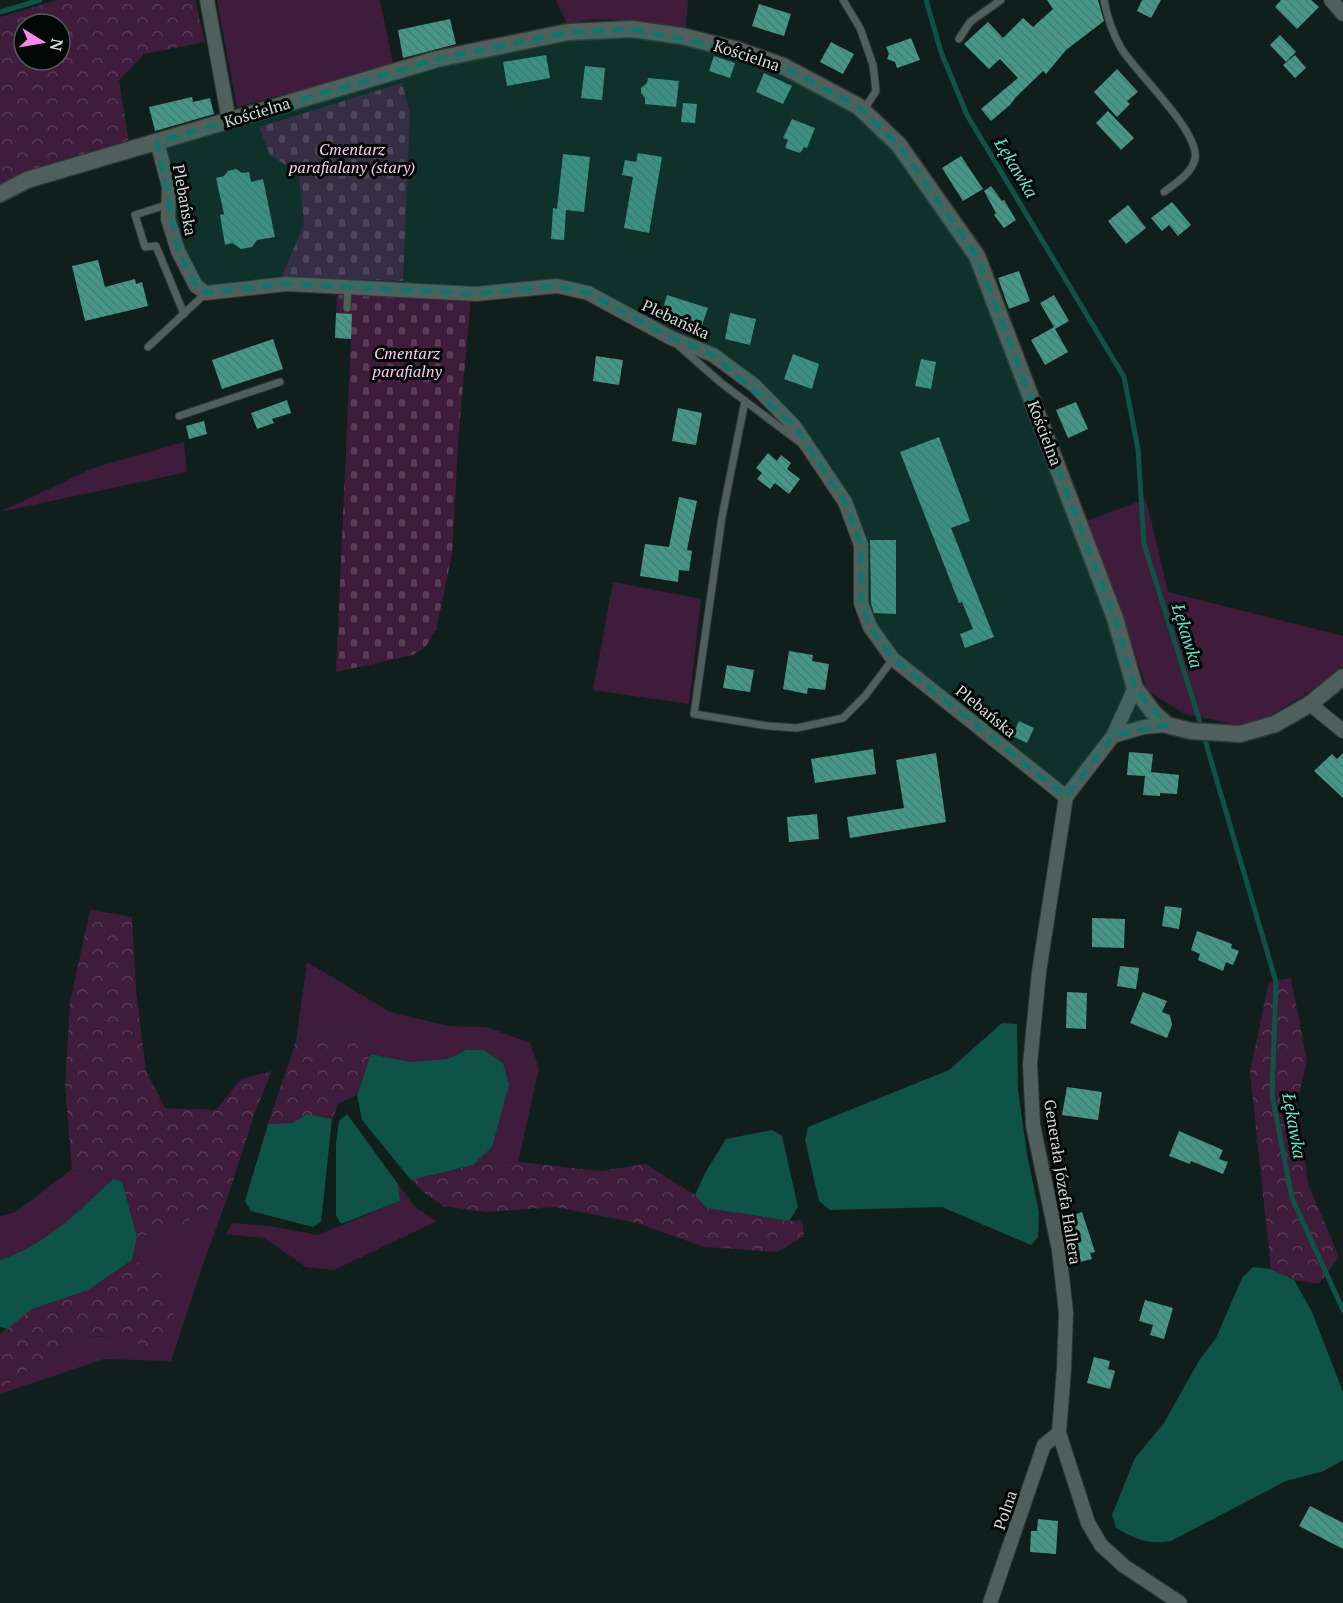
<svg xmlns="http://www.w3.org/2000/svg" width="1343" height="1603" viewBox="0 0 1343 1603" font-family="'PT Serif',serif">
	<defs>
		<pattern id="forest-crowns" width="20" height="18" patternUnits="userSpaceOnUse" patternTransform="scale(1.5)"><rect width="20" height="18" fill="#3f1c3b"/><path d="M2 6a3 3 0 1 1 6 0M12 15a3 3 0 1 1 6 0" fill="none" stroke="#5a3c57"/></pattern>
		<pattern id="cemetery-stones" width="16" height="16" patternUnits="userSpaceOnUse" patternTransform="scale(1.5)"><rect width="16" height="16" fill="#3f1c3b"/><path d="M2 7V4a2 2 0 0 1 4 0v3zM10 15v-3a2 2 0 0 1 4 0v3z" fill="#5a3c57"/></pattern>
		<pattern id="building-back-hatch" width="6" height="6" patternUnits="userSpaceOnUse" patternTransform="scale(1.5)"><rect width="6" height="6" fill="#479788"/><path d="M-1 5l2 2M0 0l6 6M5-1l2 2" fill="none" stroke="#457d73"/></pattern>
	</defs>
	<rect width="100%" height="100%" fill="#111f1c"/>
	<g fill="#3f1c3b">
		<path d="M217 0H380L393 64 237 107Z"/>
		<path d="M556 0H688L686 28C646 21 607 15 567 24Z"/>
		<path d="M184 442 187 472 0 512 93 468Z"/>
		<path d="M1146 499 1168 592 1343 636V666L1317 687 1269 716 1239 725 1185 714 1147 690 1122 612 1084 522Z"/>
		<path d="M613 582 701 599 689 704 593 690Z"/>
		<path d="M307 962 390 1012 448 1026 486 1027 530 1043 539 1069 518 1162 473 1165 492 1147 466 1050 448 1059 410 1062 371 1054 359 1032 296 1041Z"/>
		<path d="M72 1169 113 1179C79 1211 46 1245 0 1260V1216L16 1212Z"/>
		<path d="M398 1184 415 1207 437 1221 334 1270 306 1267 264 1238 226 1234 232 1223 269 1226 318 1235 400 1201Z"/>
		<path d="M228 1196 202 1267 171 1361 104 1359 0 1394V1390L78 1336 122 1337 161 1273 132 1260 137 1237 177 1228Z"/>
	</g>
	<g fill="url(#forest-crowns)" fill-rule="evenodd">
		<path d="M58 0H195L205 42 144 54 119 80 129 144 0 185V17ZM24 24H60V60H24Z"/>
		<path d="M90 910 132 917 136 990 146 1071 165 1108 216 1110 241 1079 272 1071 256 1109 228 1196 177 1228 137 1237 122 1181 72 1169 65 1084 70 1003Z"/>
		<path d="M1291 978 1307 1061 1297 1102 1308 1184 1339 1257 1319 1284 1294 1280 1271 1269 1250 1072 1269 982Z"/>
		<path d="M359 1032 371 1054 357 1095 339 1103 332 1119 307 1114 292 1123 268 1124 296 1041Z"/>
		<path d="M518 1162 601 1171 645 1164 695 1195 706 1208 789 1221 802 1220 804 1236 777 1252 705 1247 637 1223 555 1207 486 1212 443 1206 427 1195 411 1180 473 1165Z"/>
		<path d="M132 1260 161 1273 174 1316 154 1350 122 1337 78 1336 0 1390V1334L30 1310 88 1290Z"/>
	</g>
	<g fill="url(#cemetery-stones)">
		<path d="M402 83 410 114 403 281 282 277 304 224 299 173 270 155 259 127Z"/>
		<path d="M337 293 416 298 471 299 459 428 452 555 436 629 426 646 413 655 336 672 351 339 335 338Z"/>
	</g>
	<g fill="#0f5247">
		<path d="M1002 1023 1017 1024 1018 1090 1027 1154 1039 1212 1038 1237 1031 1245 942 1207 830 1210 819 1201 805 1140 808 1127 949 1070Z"/>
		<path d="M466 1050H484L503 1063 509 1085 492 1147 473 1165 411 1180 362 1120 357 1095 371 1054 410 1062 448 1059Z"/>
		<path d="M307 1114 332 1119 321 1222 313 1227 251 1211 245 1201 268 1124 292 1123Z"/>
		<path d="M347 1114 398 1184 400 1201 341 1224 336 1216V1144L339 1121Z"/>
		<path d="M772 1130 782 1136 798 1207 789 1221 706 1208 695 1195 705 1173 726 1139Z"/>
		<path d="M113 1179 122 1181 137 1237 132 1260 88 1290 30 1310 8 1329 0 1327V1260C46 1245 79 1211 113 1179Z"/>
		<path d="M1253 1267 1271 1269 1294 1280 1312 1312 1343 1392V1460L1324 1471 1286 1481 1171 1541C1147 1545 1136 1539 1116 1528L1112 1515 1135 1458 1164 1423 1200 1359 1216 1338 1242 1278Z"/>
	</g>
	<g fill="none" stroke-linecap="round" stroke-linejoin="round">
		<g stroke="#0f5247" stroke-width="5">
			<path d="M926 0 941 52 967 115 1124 377 1138 449 1144 544 1195 706 1276 982 1272 1095 1292 1198 1343 1310"/>
			<path d="M0 12 40 0"/>
		</g>
	</g>
	<g fill="url(#building-back-hatch)">
		<path d="M1047 0H1098L1104 21 1066 50 1046 74 1043 71 1016 97 1010 105 991 121 981 109 1018 78 1000 59 989 69 964 44 988 22 1003 38 1023 18 1033 27 1053 9Z"/>
		<path d="M1142 0H1161L1151 18 1137 11Z"/>
		<path d="M1281 0H1311L1319 7 1297 29 1275 7Z"/>
		<path d="M759 4 791 14 784 36 752 26Z"/>
		<path d="M450 19 456 44 403 58 398 30Z"/>
		<path d="M1280 35 1296 52 1286 62 1270 45Z"/>
		<path d="M911 38 920 60 897 68 895 62 887 59 889 54 886 47Z"/>
		<path d="M831 42 854 54 843 74 820 62Z"/>
		<path d="M546 55 550 78 507 86 503 62Z"/>
		<path d="M1295 55 1306 68 1295 78 1283 65Z"/>
		<path d="M714 56 735 63 730 78 709 71Z"/>
		<path d="M585 66 605 68 602 100 581 98Z"/>
		<path d="M1117 69 1138 92 1127 101 1130 104 1117 117 1094 92Z"/>
		<path d="M764 73 792 86 783 104 756 92Z"/>
		<path d="M648 78 679 81 676 107 645 104V98L641 93V88L647 83Z"/>
		<path d="M192 97 193 102 210 98 214 114 155 131 149 107Z"/>
		<path d="M683 103 697 104 695 123 681 122Z"/>
		<path d="M1108 111 1134 138 1121 150 1096 123Z"/>
		<path d="M792 119 815 128 807 148 804 147 800 153 785 148 788 140 783 138Z"/>
		<path d="M638 153 662 157 649 233 624 228 633 177 622 175 625 160 636 162Z"/>
		<path d="M563 154 590 157 584 212 566 210 564 240 551 239 553 208 557 209Z"/>
		<path d="M961 156 983 189 963 201 942 168Z"/>
		<path d="M236 169 242 173 249 172 251 182 263 179 275 237 257 240 252 247 241 249 232 243 225 245 220 215 224 214 216 178 224 176 228 171Z"/>
		<path d="M991 186 1002 201 1004 200 1016 220 1004 228 994 215 996 213 984 191Z"/>
		<path d="M1172 202 1191 225 1178 236 1169 225 1162 231 1151 218Z"/>
		<path d="M1128 205 1146 228 1126 244 1108 221Z"/>
		<path d="M98 260 105 287 135 279 136 284 142 282 148 306 85 321 72 266Z"/>
		<path d="M1019 271 1030 301 1009 309 998 278Z"/>
		<path d="M667 295 708 308 702 325 662 312Z"/>
		<path d="M1054 295 1069 321 1055 329 1068 352 1045 365 1031 340 1054 327 1040 303Z"/>
		<path d="M336 313 352 314 351 339 335 338Z"/>
		<path d="M730 313 756 319 750 345 725 339Z"/>
		<path d="M273 339 283 369 222 389 212 360Z"/>
		<path d="M793 354 819 364 812 389 784 379Z"/>
		<path d="M596 356 623 360 619 385 593 381Z"/>
		<path d="M921 359 936 362 931 389 915 386Z"/>
		<path d="M287 400 291 413 272 419 274 423 257 429 251 413Z"/>
		<path d="M1076 402 1088 429 1068 438 1056 410Z"/>
		<path d="M678 408 702 413 696 445 672 441Z"/>
		<path d="M204 421 207 434 189 439 186 426Z"/>
		<path d="M939 437 970 521 951 528 994 637 965 648 960 634 973 629 962 602 959 603 900 452Z"/>
		<path d="M768 453 777 461 781 455 791 463 787 469 800 479 789 494 775 483 770 489 757 479 762 473 756 468Z"/>
		<path d="M679 497 697 501 687 550 692 551 689 571 679 570 678 582 640 576 645 544 669 547Z"/>
		<path d="M870 540H896V614L874 613 871 603Z"/>
		<path d="M789 651 813 655 812 661 829 664 825 690 808 688 807 694 783 689Z"/>
		<path d="M727 665 754 670 750 692 723 688Z"/>
		<path d="M1019 721 1034 728 1027 743 1012 736Z"/>
		<path d="M873 749 876 774 815 783 811 759Z"/>
		<path d="M1129 752 1153 754 1151 772 1179 775 1177 794 1160 793V796L1143 795 1145 776 1127 775Z"/>
		<path d="M936 753 946 822 850 838 847 817 904 808 896 760Z"/>
		<path d="M1343 753V798L1314 771 1332 754 1337 759Z"/>
		<path d="M817 814 819 839 789 842 787 817Z"/>
		<path d="M1165 906 1182 908 1179 929 1162 926Z"/>
		<path d="M1092 918 1125 919 1124 948 1092 947Z"/>
		<path d="M1197 931 1232 944 1231 948 1239 951 1233 965 1226 962 1223 971 1198 960 1200 954 1191 950Z"/>
		<path d="M1120 966 1139 968 1136 989 1117 986Z"/>
		<path d="M1067 992 1087 993 1086 1029 1066 1028Z"/>
		<path d="M1143 992 1167 1001 1162 1012 1170 1015 1172 1025 1167 1038 1130 1023Z"/>
		<path d="M1067 1087 1102 1092 1098 1120 1062 1115Z"/>
		<path d="M1179 1131 1223 1150 1219 1159 1228 1162 1223 1174 1191 1161 1190 1164 1169 1156Z"/>
		<path d="M1082 1212 1095 1252 1090 1253 1092 1259 1080 1262 1067 1217Z"/>
		<path d="M1145 1300 1173 1308 1164 1339 1150 1335 1153 1325 1139 1321Z"/>
		<path d="M1094 1357 1110 1361 1108 1369 1115 1371 1110 1389 1087 1383Z"/>
		<path d="M1310 1506 1343 1523V1549L1299 1526Z"/>
		<path d="M1038 1519 1058 1521 1056 1554 1030 1552 1031 1531H1037Z"/>
	</g>
	<g fill="none" stroke-linecap="round" stroke-linejoin="round">
		<g stroke="#2f3635" stroke-width="9">
			<g id="service">
				<path d="M843 0 860 28 873 65 876 91 863 111"/>
				<path d="M1104 0C1107 16 1113 34 1121 48 1135 72 1200 131 1195 159 1191 174 1176 183 1164 192"/>
				<path d="M959 39 970 22 1001 0"/>
				<path d="M169 204 135 215 145 247 156 246 184 314"/>
				<path d="M347 308 348 287"/>
				<path d="M679 346 720 382 802 444"/>
				<path d="M148 347 206 293"/>
				<path d="M745 401 722 517 694 714 768 726 797 728 843 718 865 696 893 659"/>
				<path d="M179 416 280 382"/>
			</g>
		</g>
		<g stroke="#2f3635" stroke-width="16">
			<g id="minor">
				<path d="M207 0 229 121"/>
				<path d="M1331 0 1343 14"/>
				<path d="M157 142 169 187 168 219 178 251 196 286 206 293 287 284 476 294 557 286 588 293 671 338 713 355 755 386 794 426 845 502 861 545V603L870 627 893 659 1066 797"/>
				<path d="M1135 688 1113 736 1066 797 1039 972 1030 1064 1033 1125 1059 1250 1066 1313 1064 1368 1059 1433 1088 1523 1101 1545 1124 1566 1180 1603"/>
				<path d="M1310 704 1343 731"/>
				<path d="M1113 736 1144 727 1167 725"/>
				<path d="M990 1603 1044 1445 1059 1433"/>
			</g>
		</g>
		<g stroke="#2f3635" stroke-width="19">
			<path id="tertiary" d="M0 194 27 180 437 59 568 32 632 29 682 36 738 50 783 66 858 106 899 145 977 256 1115 618 1135 688 1153 712 1167 725 1191 731 1240 734 1275 724 1310 704 1343 677"/>
		</g>
		<use href="#service" stroke="#505f5c" stroke-width="7"/>
		<use href="#minor" stroke="#505f5c" stroke-width="14"/>
		<use href="#tertiary" stroke="#505f5c" stroke-width="16"/>
	</g>
	<path fill="#0f766e" fill-opacity="0.2" stroke="#0f766e" stroke-width="4.5" stroke-dasharray="12 8" stroke-linejoin="round" d="M632 29 738 50 783 66 858 106 899 145 977 256 1115 618 1135 688 1167 725 1113 736 1066 797 893 659 870 627 861 603V545L845 502 794 426 713 355 671 338 588 293 557 286 476 294 287 284 206 293 196 286 178 251 157 142 437 59 568 32Z"/>
	<g text-anchor="middle" stroke-width="6" stroke-linejoin="round" paint-order="stroke">
		<g font-size="16" fill="#d2dad8" stroke="#030706">
			<text transform="translate(747 55) rotate(18)" y="6">Kościelna</text>
			<text transform="translate(257 112) rotate(-17)" y="6">Kościelna</text>
			<text transform="translate(185 200) rotate(80)" y="6">Plebańska</text>
			<text transform="translate(676 319) rotate(25)" y="6">Plebańska</text>
			<text transform="translate(1045 433) rotate(69)" y="6">Kościelna</text>
			<text transform="translate(986 711) rotate(39)" y="6">Plebańska</text>
			<text transform="translate(1063 1182) rotate(81)" y="6">Generała Józefa Hallera</text>
			<text transform="translate(1005 1510) rotate(-71)" y="6">Polna</text>
		</g>
		<g font-size="16" font-style="italic" fill="#f8cdf1" stroke="#030706">
			<text x="352" y="155">Cmentarz<tspan x="352" dy="18">parafialany (stary)</tspan></text>
			<text x="407" y="359">Cmentarz<tspan x="407" dy="18">parafialny</tspan></text>
		</g>
		<g font-size="18" font-style="italic" fill="#6ae0cb" stroke="#030706">
			<text transform="translate(1016 168) rotate(59)" y="6">Łękawka</text>
			<text transform="translate(1187 636) rotate(73)" y="6">Łękawka</text>
			<text transform="translate(1294 1126) rotate(80)" y="6">Łękawka</text>
		</g>
	</g>
	<g transform="translate(42 42) rotate(101)"><circle r="28" fill="#030706" stroke="#565b5a" stroke-width="1.5"/>
	<path d="M0-4.5L10 22L0 15L-10 22Z" fill="#f888eb"/>
	<text y="-9" font-size="16" font-weight="bold" text-anchor="middle" fill="#d2dad8">N</text>
	</g>
</svg>
